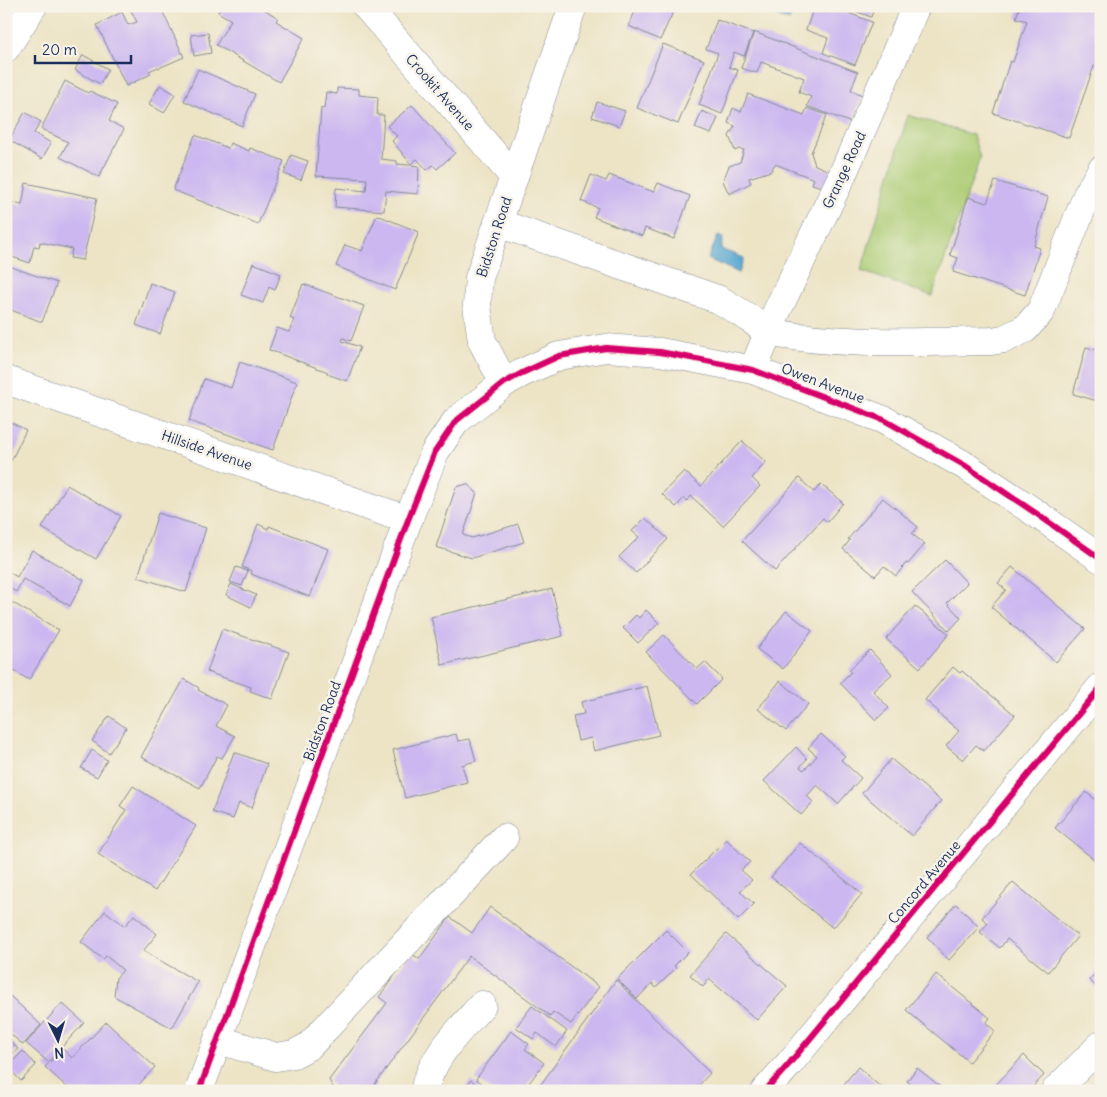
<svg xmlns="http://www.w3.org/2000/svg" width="1107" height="1097" viewBox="0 0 1107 1097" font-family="Delius,sans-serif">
	<rect width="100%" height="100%" fill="#f7f3e8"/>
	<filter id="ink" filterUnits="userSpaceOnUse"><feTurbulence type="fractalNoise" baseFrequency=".02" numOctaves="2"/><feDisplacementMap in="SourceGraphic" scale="10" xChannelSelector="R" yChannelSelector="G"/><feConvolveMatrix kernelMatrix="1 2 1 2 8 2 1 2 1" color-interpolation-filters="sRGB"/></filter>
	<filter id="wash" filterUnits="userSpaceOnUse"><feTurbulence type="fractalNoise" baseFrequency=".0096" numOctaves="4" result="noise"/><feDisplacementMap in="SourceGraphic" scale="20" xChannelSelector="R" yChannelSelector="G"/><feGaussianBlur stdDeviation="1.12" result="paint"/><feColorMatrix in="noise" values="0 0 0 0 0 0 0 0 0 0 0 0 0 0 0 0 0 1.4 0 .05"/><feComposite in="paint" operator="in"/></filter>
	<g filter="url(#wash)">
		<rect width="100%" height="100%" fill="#ede4c6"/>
		<path fill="#accc73" stroke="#647e68" d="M908 115 973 135 980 158 932 296 861 271Z"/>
		<g fill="#58a8d2" stroke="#3a6c98">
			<path d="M756 6H795L789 21 756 8Z"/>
			<path d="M718 236 723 238 721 249 744 258 739 273 708 259Z"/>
		</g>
		<g id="blocks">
			<g fill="#ccb7f0">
				<path d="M135 6H160L184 57 159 68 158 67 149 71 151 74 126 86 97 25 122 12 128 25 137 22 130 9Z"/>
				<path d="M222 6H259L278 18 276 21 304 38 279 82 216 45 231 20 218 12Z"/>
				<path d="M637 6H665L674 10 660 40 629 26Z"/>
				<path d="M814 6H830L872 22 855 65 823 53 828 38 806 30Z"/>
				<path d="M842 6H875L871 17Z"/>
				<path d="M1020 6H1101V68L1094 66 1069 138 993 113 1010 61 1013 62 1027 21 1016 18Z"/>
				<path d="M717 20 753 33 744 56 734 52 729 67 738 70 722 114 699 105 718 53 706 49Z"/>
				<path d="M754 32 858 72 851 90 862 95 852 123 807 106 811 97 799 92 804 78 761 62 757 73 741 68Z"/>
				<path d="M208 33 211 53 194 56 191 35Z"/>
				<path d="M663 44 704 60 678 124 637 108Z"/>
				<path d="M83 55 108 69 100 84 75 70Z"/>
				<path d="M198 69 255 94 242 126 184 101Z"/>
				<path d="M65 81 88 93 90 91 117 104 109 121 124 129 99 177 60 157 68 142 41 129Z"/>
				<path d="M160 85 175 94 164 113 149 104Z"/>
				<path d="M337 88 359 89V95L378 97 377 115H384L381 159 397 161V164L419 166 418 194 386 191 384 211 335 207 336 188 366 191 367 179 316 176 321 108 324 109 326 92 337 94Z"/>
				<path d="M748 94 804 115 807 108 827 115 811 153 815 165 834 173 828 189 812 184 814 179 775 164 771 171 749 178 751 183 729 194 723 181 729 166 740 162 744 150 739 149 735 151 729 136 735 126 728 123 733 108 741 112Z"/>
				<path d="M597 102 625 111 619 126 592 117Z"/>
				<path d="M412 105 455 153 437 169 433 165 427 170 417 159 411 164 392 141 397 136 387 126Z"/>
				<path d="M702 111 718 118 711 134 695 128Z"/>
				<path d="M25 112 41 122 34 133 51 143 42 159 9 140Z"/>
				<path d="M195 135 228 148 230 143 249 151 250 148 284 161 258 224 173 190Z"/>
				<path d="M291 155 308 161 301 180 284 174Z"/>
				<path d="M591 175 606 181 609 175 654 192 658 183 690 196 674 239 645 228 642 236 594 217 598 208 581 201Z"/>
				<path d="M995 181 1048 197 1034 246 1040 248 1025 295 953 272 958 258 950 255 968 197 987 203Z"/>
				<path d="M26 183 97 198 83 260 70 258 72 249 40 242 39 247 34 246 30 263 6 255V201L22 205Z"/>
				<path d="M377 215 419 232 395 290 336 266 345 245 362 251Z"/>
				<path d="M253 263 281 274 275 290 269 287 263 303 241 295Z"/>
				<path d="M6 265 57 283 42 322 6 308Z"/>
				<path d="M150 283 175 292 160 334 136 325Z"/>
				<path d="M303 284 364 306 351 341 343 338 342 341 360 347 347 381 327 374 328 372 269 350 277 328 289 332 294 320 290 318Z"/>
				<path d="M1086 347 1101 351V402L1073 394Z"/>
				<path d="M240 362 297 382 273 450 189 421 204 379 231 388Z"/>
				<path d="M6 420 26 430 9 465 6 464Z"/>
				<path d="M742 441 766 462 752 478 760 486 723 526 691 496 687 501 684 498 676 507 662 494 684 471 701 486Z"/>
				<path d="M799 478 814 492 821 484 843 503 827 522 823 518 775 571 742 541Z"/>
				<path d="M467 484 477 493 463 535 472 538 518 524 524 542 472 558 436 547 456 487Z"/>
				<path d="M67 485 121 516 96 559 42 528Z"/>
				<path d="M883 498 918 527 912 534 925 544 908 564 906 563 896 576 884 566 875 576 843 549 850 540 848 539Z"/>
				<path d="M158 513 206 528 186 592 138 577Z"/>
				<path d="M645 518 668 539 636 573 619 557 639 537 632 531Z"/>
				<path d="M258 524 268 529 269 526 328 549 310 597 251 574 252 571 242 567Z"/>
				<path d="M32 550 84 580 70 606 23 579 16 592 6 586V570L17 577Z"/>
				<path d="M945 560 967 583 947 603 961 618 949 631 912 592Z"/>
				<path d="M236 567 248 571 242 586 230 582Z"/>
				<path d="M1012 567 1085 629 1056 662 991 607 1006 590 998 583Z"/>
				<path d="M231 584 256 595 251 607 226 595Z"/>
				<path d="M552 589 563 636 442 665 431 617Z"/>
				<path d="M6 599 59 630 29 680 6 666Z"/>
				<path d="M915 606 949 634 920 668 886 639Z"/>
				<path d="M646 610 659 623 638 643 623 628 636 615 639 618Z"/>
				<path d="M786 611 812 631 783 669 757 649Z"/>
				<path d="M222 629 289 652 272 699 250 691 251 687 207 672Z"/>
				<path d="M664 635 697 669 705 662 722 679 697 704 646 652Z"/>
				<path d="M870 650 892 674 873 691 889 708 876 720 840 683 851 672 849 670Z"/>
				<path d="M953 667 960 673 962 671 1015 715 984 751 976 745 963 760 946 746 959 731 938 713 939 712 925 700Z"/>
				<path d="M184 679 199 688 198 690 227 705 216 726 235 736 222 758 217 756 200 788 141 757Z"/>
				<path d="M780 681 808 704 786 731 758 709Z"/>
				<path d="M647 686 659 735 594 751 591 738 578 741 573 716 584 714 581 702Z"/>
				<path d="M109 716 126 728 109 753 92 741Z"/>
				<path d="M456 734 458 741 470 739 476 761 462 765 467 782 405 798 393 750Z"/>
				<path d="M821 734 845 756 841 760 861 778 838 804 817 785 807 796 813 802 801 815 764 781 796 747 807 759 800 767 804 770 817 756 808 748Z"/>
				<path d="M92 750 107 760 97 777 81 768Z"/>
				<path d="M234 752 267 764 252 808 239 803 233 819 212 812Z"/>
				<path d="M891 759 941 801 912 836 862 793Z"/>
				<path d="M133 786 196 826 155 891 98 854 126 810 120 806Z"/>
				<path d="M1086 792 1101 804V865L1055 828Z"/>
				<path d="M726 839 750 862 741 870 752 880 740 891 754 904 738 920 691 874Z"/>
				<path d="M800 843 862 894 833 928 771 877Z"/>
				<path d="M1013 882 1078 936 1048 972 1007 939 1000 948 980 932 988 923 982 918Z"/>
				<path d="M956 904 979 927 949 960 927 937Z"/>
				<path d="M490 907 599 987 571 1024 553 1012 550 1016 469 956 375 1084 378 1091H335L329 1080 387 1003 379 997 411 953 419 959 450 917 472 933Z"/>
				<path d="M105 911 125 926 134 915 157 934 143 951 198 982 172 1028 114 996 116 978 123 970 106 956 103 959 81 942Z"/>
				<path d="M666 930 688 952 674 966 676 968 656 988 652 983 637 999 617 979Z"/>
				<path d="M726 934 787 986 757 1020 709 979 703 987 690 975Z"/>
				<path d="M1101 968V991L1089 980Z"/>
				<path d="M936 974 990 1018 986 1023 995 1031 969 1062 906 1010Z"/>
				<path d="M616 980 710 1073 694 1091H536Z"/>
				<path d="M9 995 41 1025 23 1045 6 1030V998Z"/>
				<path d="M62 1003 84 1023 48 1062 26 1043Z"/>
				<path d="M532 1006 567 1031 556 1047 537 1033 533 1039 516 1027Z"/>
				<path d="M106 1022 155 1067 133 1091H71L45 1067 63 1049 72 1058Z"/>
				<path d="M511 1031 529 1044 525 1049 544 1063 523 1091H492L476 1079Z"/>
				<path d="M6 1036 18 1049 6 1059Z"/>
				<path d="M23 1051 36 1065 21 1081 7 1067Z"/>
				<path d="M1024 1055 1044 1075 1029 1091H993L992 1089Z"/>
				<path d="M858 1067 885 1091H838Z"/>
				<path d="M917 1068 946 1091H919L907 1081Z"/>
				<path d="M471 1080 480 1087 477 1091H463Z"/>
			</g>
		</g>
	</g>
	<g filter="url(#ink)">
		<use href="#blocks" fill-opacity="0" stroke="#848a92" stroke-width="1"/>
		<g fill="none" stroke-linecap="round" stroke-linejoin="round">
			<g stroke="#848a92" stroke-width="29">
				<g id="minor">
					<path d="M366 6 514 177"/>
					<path d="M916 6 841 178 767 332C840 346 917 342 991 341L1004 339 1025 329 1041 311 1087 195 1101 170"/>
					<path d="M6 48 33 6"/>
					<path d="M498 223 720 300 749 318 767 332V336L753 370"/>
					<path d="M6 380 408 520"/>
					<path d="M504 383 482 341 477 305 479 278 573 6"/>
					<path d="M219 1040 276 1057 294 1054 309 1046 504 838"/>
					<path d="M199 1091 408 520 435 452 456 421 504 383 522 373 559 356 606 348 660 352 753 370 884 420 964 465 1037 514 1101 559"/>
					<path d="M424 1091C432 1056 459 1031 482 1005"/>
					<path d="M765 1091 789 1064 1101 687"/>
					<path d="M1055 1091 1101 1045"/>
				</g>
			</g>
			<use href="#minor" stroke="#fff" stroke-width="28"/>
			<g stroke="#f7f3e8" stroke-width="9">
				<g id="cycleway">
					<path d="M199 1091 408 520 435 452 456 421 504 383 522 373 559 356 606 348 660 352 753 370 884 420 964 465 1037 514 1101 559"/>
					<path d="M765 1091 789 1064 1101 687"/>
				</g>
			</g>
			<use href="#cycleway" stroke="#d6006c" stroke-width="6"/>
		</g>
	</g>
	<g text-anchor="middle" stroke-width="5" stroke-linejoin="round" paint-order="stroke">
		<g font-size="14" fill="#1b2f5e" stroke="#f7f3e8">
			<text transform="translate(440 92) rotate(49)" y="5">Crookit Avenue</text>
			<text transform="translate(844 170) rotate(-65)" y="5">Grange Road</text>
			<text transform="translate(494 237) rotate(-72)" y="5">Bidston Road</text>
			<text transform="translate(823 383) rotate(21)" y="5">Owen Avenue</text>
			<text transform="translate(207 450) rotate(19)" y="5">Hillside Avenue</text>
			<text transform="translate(322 721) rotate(-70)" y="5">Bidston Road</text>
			<text transform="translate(924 882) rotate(-50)" y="5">Concord Avenue</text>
		</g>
	</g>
	<rect width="1107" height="1097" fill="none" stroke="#f7f3e8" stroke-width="25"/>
	<g transform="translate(58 1040) rotate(175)" stroke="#f7f3e8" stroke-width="4" paint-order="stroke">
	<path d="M0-4L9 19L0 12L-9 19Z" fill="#1b2f5e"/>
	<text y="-8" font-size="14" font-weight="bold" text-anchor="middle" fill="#1b2f5e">N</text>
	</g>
	<path d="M35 55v8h96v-8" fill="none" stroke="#1b2f5e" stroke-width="2.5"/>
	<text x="42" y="55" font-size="15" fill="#1b2f5e" stroke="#f7f3e8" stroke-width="4" paint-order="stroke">20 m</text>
</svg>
